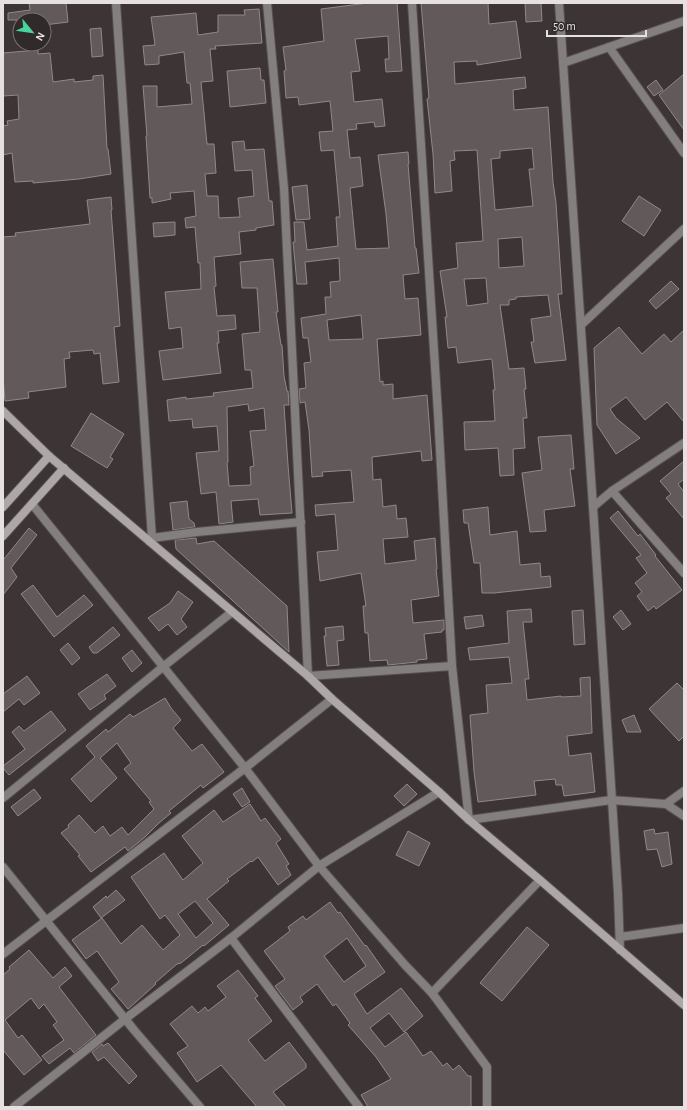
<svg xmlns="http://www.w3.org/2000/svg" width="687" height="1110" viewBox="0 0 687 1110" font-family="'Alegreya Sans',sans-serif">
	<rect width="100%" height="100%" fill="#3c3435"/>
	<g fill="#625a5a" stroke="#918889" fill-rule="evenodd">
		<path d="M29 3H66L68 22 44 25V20H8V13L30 10Z"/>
		<path d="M368 3H397L402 71 386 72 385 59H389L388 36 355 39 360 71 351 72 354 102 382 99 385 126 375 127 374 122 356 124 357 129 347 130 350 158 360 157 363 186 350 188 356 249 389 248 386 214 378 155 408 152 409 164H408L415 248H416L419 273 403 275 405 299 418 298 421 335 377 339 380 382 383 381V385L393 384V399L427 395 432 460 422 461 421 451 372 457 373 480 381 479 383 507 396 505 397 519 406 518 408 537 383 539 385 564 416 560 414 541 435 538 437 569H436L439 596 411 600 413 623 444 620V630H442V632L424 634 427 659 417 660V662L388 665 387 660 370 661 368 633H365L363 606H366L361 573 320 581 317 552 338 550 335 514 316 516 315 505 354 502 351 470 322 472 323 476 312 477 309 430 305 402 300 403 299 389 306 388 304 363 311 362 308 338H303L301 318 326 314 325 297H331L330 282 340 281 339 258 305 262 307 284H297L293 242H295L294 222H304L307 250 338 246 336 217H340L334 150 321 151 319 132 333 131 330 101 299 105 298 97 286 98 284 71 286 70 283 47 324 41 321 9ZM361 315 363 339 329 340 327 320Z"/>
		<path d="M421 3H488L489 24 516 21 521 58 477 65V61L454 62 455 84 525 77 526 88 513 90 514 110 548 107 553 182 556 203 562 294H558L566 360 535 363 531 342H534L531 319 551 316 548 295 516 297V299L509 300V305H500L509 369 524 368 526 389H524L527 418H523L525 448 513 449 514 475 500 476 498 448 465 450 464 422 495 421 493 390H495L492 360 491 359 458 363 456 347 448 348 445 317H447L440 271 458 268 456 243 483 241 477 150 454 151 455 160 450 161 452 191 435 193 433 154 427 99 429 98ZM532 148 534 169H529L533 206 495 210 491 159 500 158V151ZM522 237 524 266 499 268 498 239ZM486 278 488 303 467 306 464 279Z"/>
		<path d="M525 3H541L542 21 526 22Z"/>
		<path d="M259 9 262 43 215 46 216 49H210L213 81 201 82 207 144H214L216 173 205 174 207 196H218L219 218 240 217 238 198 254 196 252 170 235 171 232 142 244 141 245 150 264 149 269 201H272L274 225 256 228V230L239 232 241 254 214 257 216 286 214 287 217 316 235 315 236 329 218 331 219 343H217L221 373 163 380 159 351 183 348 181 327 169 329 165 292 201 289 200 263H198L195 227 186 228 185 218 196 216 194 191 170 193 171 199 152 203V198H150L146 136H147L143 86H157V107L192 104 190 83H187L184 52 159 56V64L145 65 143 46 155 45 151 17 196 13 198 35 218 32V15H245L244 10Z"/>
		<path d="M101 28 103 56 92 57 90 29Z"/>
		<path d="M38 50V54L50 53 53 82 74 79V82L93 80V76L103 75 107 149H108L111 174 79 179 33 183V181L15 182 12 153 3 155V126L8 125 7 121 19 119 18 95 3 96V53Z"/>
		<path d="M260 68 261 80H264L266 103 230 107 227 71Z"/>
		<path d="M684 74V130L659 95Z"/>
		<path d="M656 80 663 90 654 96 647 87Z"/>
		<path d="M307 185 310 219 296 220 292 187Z"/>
		<path d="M639 196 661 210 644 236 622 221Z"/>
		<path d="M111 197 112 210H111L120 326 114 327 119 382 103 384 100 353 94 354 93 350 69 352 70 358 64 359 66 387 28 392 29 398 5 401 3 377V237L16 236 15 233 90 224 87 200Z"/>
		<path d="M175 222V235L154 237 153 223Z"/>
		<path d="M273 259 278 312H276L281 345H282L284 376 287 391H288L289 405H284L288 465 292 513 260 515 258 499 231 501 233 522 219 524 216 492 201 494 196 453 219 451 217 426 193 428 192 419 169 421 167 400 186 397V399L214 396 213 393 253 388 251 370H245L242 334 260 332 257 288H242L240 262ZM248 404 249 411 264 408 266 430 250 431 254 466 250 467 251 485 229 486 227 463 228 462 227 407Z"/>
		<path d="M671 281 679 289 656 309 649 301Z"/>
		<path d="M619 327 642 354 664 334 671 342 684 330V422L667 402 645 420 626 397 610 409 616 418 640 438 616 454 597 425 594 348Z"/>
		<path d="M91 413 124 434 110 457 113 459 107 468 71 446Z"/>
		<path d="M571 435 574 469H570L575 506 544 510 546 531 530 532 522 473 542 470 538 437Z"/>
		<path d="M684 461V479L678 484 684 492V519L666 498 671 494 660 481Z"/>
		<path d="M187 501 189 519 194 523 195 527 173 530 170 503Z"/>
		<path d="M488 507 490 535 517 531 520 565 540 563 541 577 550 576 551 587 494 593H482L480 563H474L468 523H464L463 510Z"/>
		<path d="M618 511 638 536 640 534 656 555 655 556 682 590 656 609 654 606 648 611 637 596 642 592 635 583 647 573 636 558 641 555 610 518Z"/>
		<path d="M29 528 37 535 11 568 17 577 3 595V557L4 559Z"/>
		<path d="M196 538 197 544 214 541 287 606 289 652 176 549 175 540Z"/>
		<path d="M33 585 57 617 84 595 93 605 54 637 21 594Z"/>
		<path d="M178 591 193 602 181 619 187 627 177 635 168 624 159 631 148 618 170 603Z"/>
		<path d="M531 609 532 622H523L529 679H525L527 700 561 696V697L581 696 580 678 590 677 592 733 567 736 569 756 591 753 595 792 564 796 562 785H556L555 779 534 781 536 795 478 802 474 772 470 715 488 713 486 685 512 683 509 657 470 660 468 648 509 643 507 611Z"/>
		<path d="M583 610 585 644 574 645 572 611Z"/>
		<path d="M621 610 631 624 623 630 613 617Z"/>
		<path d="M482 615 484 626 466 629 464 617Z"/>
		<path d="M343 626 344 640 337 641 339 665 327 666 324 636H326L325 628Z"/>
		<path d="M113 627 120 635 97 653H93L89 647Z"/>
		<path d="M68 643 80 658 72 665 60 650Z"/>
		<path d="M132 650 142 663 132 672 122 658Z"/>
		<path d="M107 674 116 686 104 695 106 699 90 710 78 694Z"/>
		<path d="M27 676 40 693 24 705 19 699 3 712V694Z"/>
		<path d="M677 683 684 690V736L679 741 649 709Z"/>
		<path d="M165 698 171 708 181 720 173 728 192 751 202 744 224 772 203 788 201 785 169 811 171 813 159 823 145 837 128 851 125 847 91 872 78 856 80 855 61 833 69 827 68 825 79 815 95 833 103 826 110 836 122 827 128 835 154 809 149 802 151 801 124 769 131 763 117 743 100 758 117 778 91 802 71 779 95 757 86 746 106 729 108 732 130 714 133 717Z"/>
		<path d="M51 711 66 730 9 775 3 768V766L25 749 12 732 19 726 24 731Z"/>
		<path d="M634 715 641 732H627L622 720Z"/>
		<path d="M407 784 417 794 404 806 394 796Z"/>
		<path d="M242 788 250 802 242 807 233 794Z"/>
		<path d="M34 789 41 798 18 816 11 807Z"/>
		<path d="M250 804 261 821 265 818 281 839 276 843 289 864 286 866 291 875 278 885 258 857 252 862 251 861 227 879 229 881 207 899 229 925 204 946 203 945 181 963 177 964 155 983 156 984 128 1009 111 989 119 982 97 951 86 959 72 940 102 918 121 944 142 925 163 950 180 935 165 915 160 919 131 877 164 853 183 880 203 863 182 836 214 810 223 822ZM195 901 213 923 196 938 178 914Z"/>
		<path d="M654 829 655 834 668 832 672 864 662 867 657 849 647 850 644 831Z"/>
		<path d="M408 831 430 843 419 866 396 855Z"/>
		<path d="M116 890 125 900 101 918 93 907 106 896 107 898Z"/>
		<path d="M330 902 338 913 340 912 365 946 366 945 385 972 354 994 367 1014 401 988 423 1016 404 1032 389 1013 370 1028 385 1047 406 1032 423 1056 431 1051 443 1066 447 1063 453 1070 459 1065 468 1076H471V1107H368L361 1095 391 1079 376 1057 348 1025 350 1023 336 1004 333 1006 317 984 300 997 303 1002 293 1010 275 986 285 979 264 951 290 931 288 927 303 916 306 920ZM347 938 366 966 344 982 324 956Z"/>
		<path d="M527 927 549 945 502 1001 480 983Z"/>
		<path d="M29 950 53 978 65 967 72 976 59 987 96 1035 74 1053 70 1048 49 1064 42 1056 64 1040 53 1025 57 1022 44 1004 39 1009 31 998 5 1020 18 1038 22 1035 42 1060 24 1075 3 1050V975L10 969 9 967Z"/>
		<path d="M238 970 258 996 255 998 272 1021 248 1040 265 1061 289 1042 306 1064V1068L273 1092 286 1107H257L221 1065 197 1082 177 1053 188 1046 170 1024 192 1006 198 1013 205 1007 208 1011 226 997 217 986Z"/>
		<path d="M108 1043 137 1076 129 1084 104 1057 98 1061 92 1052 102 1044 103 1046Z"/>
	</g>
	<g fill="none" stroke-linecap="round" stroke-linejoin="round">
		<g stroke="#575051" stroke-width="10">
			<g id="street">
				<path d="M116 3 152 538 150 542"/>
				<path d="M267 3 284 188 308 676 452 666"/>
				<path d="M412 3 438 414 452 666 469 820 611 800 666 804 684 816"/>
				<path d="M559 3 593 507 618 893 620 950"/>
				<path d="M609 47 684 153"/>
				<path d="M563 63 684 21"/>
				<path d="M581 325 684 229"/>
				<path d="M612 491 684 573"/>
				<path d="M32 504 245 768 319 866 405 965 432 993 487 1067V1107"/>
				<path d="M593 507 612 491 684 443"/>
				<path d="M152 538 197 532 301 522"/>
				<path d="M3 798 164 666 232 612"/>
				<path d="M666 804 684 791"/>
				<path d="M3 867 134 1030 200 1107"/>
				<path d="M620 937 684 928"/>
				<path d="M231 938 359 1107"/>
				<path d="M3 954 245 768 332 699"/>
				<path d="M432 993 540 880"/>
				<path d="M14 1107 125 1019 231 938 319 866 439 792"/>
			</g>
		</g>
		<g stroke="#575051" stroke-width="10">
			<g id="secondary">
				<path d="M3 411 49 456 308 676 332 699 439 792 469 820 540 880 684 1005"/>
				<path d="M3 507 49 456"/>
				<path d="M3 536 64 468"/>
			</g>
		</g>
		<use href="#street" stroke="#837f7f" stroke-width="8"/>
		<use href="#secondary" stroke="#ada7a8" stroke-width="8"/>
	</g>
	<rect width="687" height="1110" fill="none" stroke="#e6e1e1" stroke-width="8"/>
	<g transform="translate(32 32) rotate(119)"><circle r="19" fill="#312a2b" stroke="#797374"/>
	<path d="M0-3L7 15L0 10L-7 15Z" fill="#47d49e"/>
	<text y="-6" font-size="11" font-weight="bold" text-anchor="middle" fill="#e6e1e1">N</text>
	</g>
	<path d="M547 30v6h99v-6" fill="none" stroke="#e6e1e1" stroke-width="2"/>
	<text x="553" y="30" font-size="12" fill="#e6e1e1" stroke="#312a2b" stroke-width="3" paint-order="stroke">50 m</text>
</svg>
